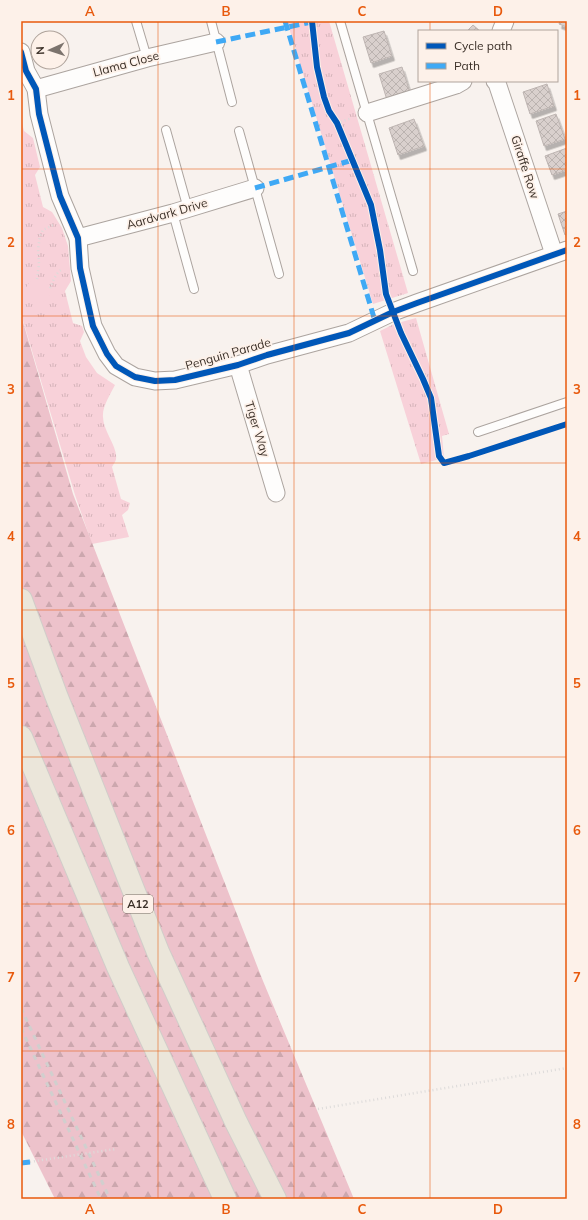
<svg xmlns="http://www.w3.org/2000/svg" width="588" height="1220" viewBox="0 0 588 1220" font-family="Mulish,sans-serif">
	<defs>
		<pattern id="grass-tufts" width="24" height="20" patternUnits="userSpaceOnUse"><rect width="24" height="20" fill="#f8d1d9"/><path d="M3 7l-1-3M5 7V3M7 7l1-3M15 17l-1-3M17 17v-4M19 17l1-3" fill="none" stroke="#d5b4ba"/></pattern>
		<pattern id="forest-firs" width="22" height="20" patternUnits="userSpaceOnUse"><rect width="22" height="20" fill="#edc2cb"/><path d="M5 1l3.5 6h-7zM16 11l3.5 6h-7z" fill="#cca7ae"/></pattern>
		<pattern id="building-cross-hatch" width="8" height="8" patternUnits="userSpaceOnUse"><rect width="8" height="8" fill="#d9d0cd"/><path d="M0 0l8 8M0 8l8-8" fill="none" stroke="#bbb3b0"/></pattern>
		<filter id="shadow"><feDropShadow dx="2.5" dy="4.5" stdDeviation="0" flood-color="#0004"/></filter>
	</defs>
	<rect width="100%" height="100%" fill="#f8f2ee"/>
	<g fill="url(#grass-tufts)">
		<path d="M287 21H329L408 293 373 304Z"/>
		<path d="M21 119 24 131 33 138 40 167 35 175 43 207 52 212 62 228 68 246 71 281 65 291 73 323 82 326 84 332 80 341 86 357 97 373 115 385C110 395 102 407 103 417 103 431 118 447 116 459 116 461 113 465 112 467L121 499 130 503 128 510 122 515 129 537 92 544 75 495 21 314Z"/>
		<path d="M416 318 449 434 442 436 444 458 421 464 380 331 394 324Z"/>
	</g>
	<path fill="url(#forest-firs)" d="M21 315 73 494 263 981 354 1199H55L21 1131Z"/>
	<circle fill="#f8d1d9" cx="38" cy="291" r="12"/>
	<g fill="url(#building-cross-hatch)" stroke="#beb5b2" filter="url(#shadow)">
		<path d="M560 21H567V27L559 24Z"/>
		<path d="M473 25 480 31H467Z"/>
		<path d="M384 31 392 56 371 63 363 37Z"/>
		<path d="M402 67 410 93 387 100 379 74Z"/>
		<path d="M547 84 554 106 530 114 523 92Z"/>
		<path d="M556 114 565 139 544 146 536 121Z"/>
		<path d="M414 119 424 146 398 155 389 128Z"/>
		<path d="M567 148V170L552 175 545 156Z"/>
		<path d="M567 211V234L565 235 558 214Z"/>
	</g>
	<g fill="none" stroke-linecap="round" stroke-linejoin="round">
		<g stroke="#aca49f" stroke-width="10">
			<g id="lane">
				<path d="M136 21 147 58"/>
				<path d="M211 21 232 102"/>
				<path d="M340 21 413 271"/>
				<path d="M166 130 188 209"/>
				<path d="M239 131 279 274"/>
				<path d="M173 213 194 289"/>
				<path d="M478 432 567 402"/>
			</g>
		</g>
		<g stroke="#aca49f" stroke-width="19">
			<g id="street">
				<path d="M501 31 505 21"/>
				<path d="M21 52 26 71 36 89 39 114 60 196 78 238 80 268 93 326 107 354 116 366 135 377 155 381 175 380 238 365 267 355 349 333 393 312 417 303 567 250"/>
				<path d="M495 81 497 83 554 254"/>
				<path d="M36 89 147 58 216 42"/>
				<path d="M367 113 456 85 463 81"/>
				<path d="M78 238 173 213 255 188"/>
				<path d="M238 365 276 493"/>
			</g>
		</g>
		<g stroke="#d1cdc9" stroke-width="24">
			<g id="highway">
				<path d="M21 600 56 695 158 952 236 1122 275 1199"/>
				<path d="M21 737 118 967 225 1199"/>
			</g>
		</g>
		<g stroke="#dddbda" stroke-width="2.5" stroke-dasharray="1 3" stroke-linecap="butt">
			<path d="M337 123 352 118"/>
			<path d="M37 279 39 264 38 249 40 236 43 230 53 225"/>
			<path d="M50 288C53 281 56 272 63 269"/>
			<path d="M318 1109 567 1068"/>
			<path d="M30 1162 42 1160"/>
		</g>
		<use href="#lane" stroke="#fefdfc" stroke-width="8"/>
		<use href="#street" stroke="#fefdfc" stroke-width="17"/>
		<use href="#highway" stroke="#ebe6da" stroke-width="22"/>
		<g stroke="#d1cfce" stroke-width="3" stroke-dasharray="5 5" stroke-linecap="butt">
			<path d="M21 1008 110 1199"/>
			<path d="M21 1028 101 1199"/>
		</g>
		<path stroke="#dddbda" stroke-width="2.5" stroke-dasharray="1 3" stroke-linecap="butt" d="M42 1160 116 1149"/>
		<g stroke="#3fa9f5" stroke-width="5" stroke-dasharray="10 5" stroke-linecap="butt">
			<path d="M285 21 375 321"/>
			<path d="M216 42 312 22"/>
			<path d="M255 188 353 160"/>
			<path d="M21 1163 30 1162"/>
		</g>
		<g stroke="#fdf1e9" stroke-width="8">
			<g id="cycleway">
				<path d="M312 21 317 67 324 97 329 111 337 123 371 205 380 250 386 294 401 333 423 379 431 398 439 456 444 463 469 456 567 424"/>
				<path d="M21 52 26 71 36 89 39 114 60 196 78 238 80 268 93 326 107 354 116 366 135 377 155 381 175 380 238 365 267 355 349 333 393 312 417 303 567 250"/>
			</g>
		</g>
		<use href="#cycleway" stroke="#0057b8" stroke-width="6"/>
	</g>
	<path fill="none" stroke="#e8590c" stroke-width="1" stroke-opacity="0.55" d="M158 21V1199M294 21V1199M430 21V31M430 81V1199M21 169H567M21 316H567M21 463H567M21 610H567M21 757H567M21 904H567M21 1051H567"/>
	<g text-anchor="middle" stroke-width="3.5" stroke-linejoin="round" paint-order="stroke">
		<rect fill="#fdf1e9" stroke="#746961" stroke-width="1" x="123" y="895" width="30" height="18" rx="3"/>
		<g font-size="11" font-weight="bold" fill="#3a2f27">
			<text x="138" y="908">A12</text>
		</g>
		<g font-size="12" fill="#3a2f27" stroke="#fdf1e9">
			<text transform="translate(126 64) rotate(-15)" y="4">Llama Close</text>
			<text transform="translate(525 167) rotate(72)" y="4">Giraffe Row</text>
			<text transform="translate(167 214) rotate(-16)" y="4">Aardvark Drive</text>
			<text transform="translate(228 354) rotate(-16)" y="4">Penguin Parade</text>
			<text transform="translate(257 429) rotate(73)" y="4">Tiger Way</text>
		</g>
	</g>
	<rect width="588" height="1220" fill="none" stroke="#fdf1e9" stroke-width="44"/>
	<rect x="418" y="30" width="140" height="52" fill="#fdf1e9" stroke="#afa39b"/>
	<rect x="426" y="43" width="20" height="6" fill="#0057b8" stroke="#afa39b"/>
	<text x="454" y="50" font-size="12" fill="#3a2f27">Cycle path</text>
	<rect x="426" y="63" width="20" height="6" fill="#3fa9f5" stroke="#afa39b"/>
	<text x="454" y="70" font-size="12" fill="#3a2f27">Path</text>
	<g transform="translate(50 50) rotate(267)"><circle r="19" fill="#fdf1e9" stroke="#afa39b"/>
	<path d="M0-3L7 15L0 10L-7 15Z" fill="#7c736d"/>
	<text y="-6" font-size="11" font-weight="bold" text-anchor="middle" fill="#3a2f27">N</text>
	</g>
	<rect x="22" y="22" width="544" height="1176" fill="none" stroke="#e8590c" stroke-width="1.5"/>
	<g font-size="13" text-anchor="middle" font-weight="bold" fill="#e8590c">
		<text x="90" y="16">A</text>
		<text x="226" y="16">B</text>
		<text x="362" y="16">C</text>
		<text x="498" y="16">D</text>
		<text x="11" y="100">1</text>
		<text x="577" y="100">1</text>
		<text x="11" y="247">2</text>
		<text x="577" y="247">2</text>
		<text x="11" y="394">3</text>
		<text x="577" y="394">3</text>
		<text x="11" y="541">4</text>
		<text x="577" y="541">4</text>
		<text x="11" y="688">5</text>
		<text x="577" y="688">5</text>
		<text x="11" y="835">6</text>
		<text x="577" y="835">6</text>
		<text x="11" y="982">7</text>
		<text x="577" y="982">7</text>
		<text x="11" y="1129">8</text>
		<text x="577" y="1129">8</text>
		<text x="90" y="1214">A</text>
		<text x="226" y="1214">B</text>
		<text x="362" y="1214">C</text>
		<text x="498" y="1214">D</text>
	</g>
</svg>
